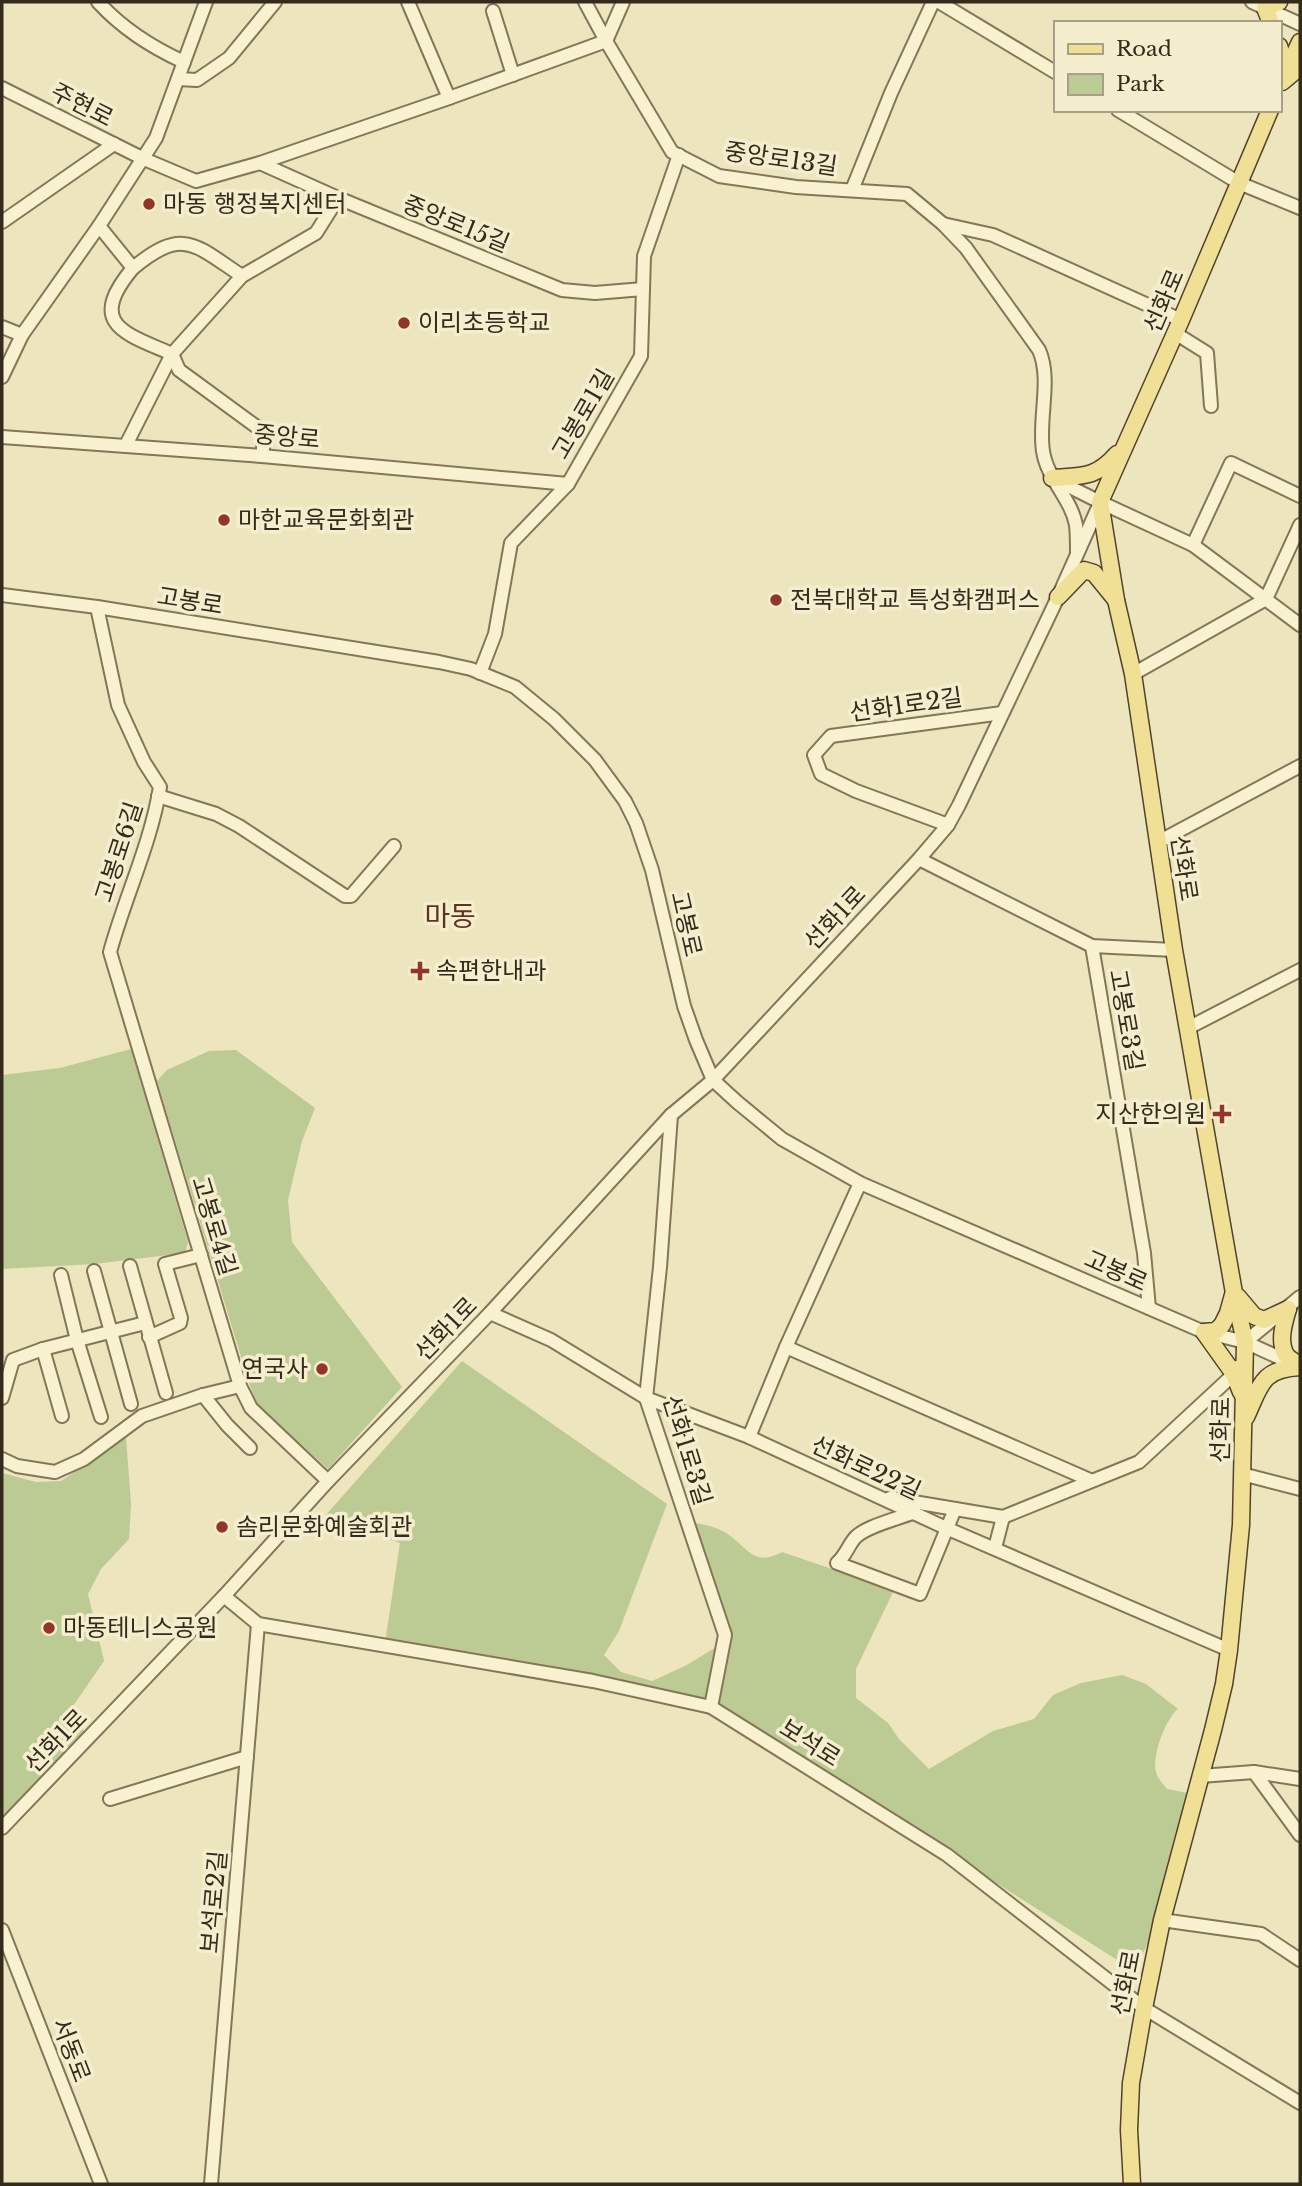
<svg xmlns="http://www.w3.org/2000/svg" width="1302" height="2186" viewBox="0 0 1302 2186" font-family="'Libre Baskerville','Noto Sans KR',serif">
	<rect width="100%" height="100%" fill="#ede5be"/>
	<g fill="#bcca93">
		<path d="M131 1049 188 1242 185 1253 94 1264 2 1269V1075L60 1068Z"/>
		<path d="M236 1050 315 1108 302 1141 288 1200 292 1242 402 1387 328 1469 258 1406 249 1383 157 1081 167 1070 209 1051Z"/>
		<path d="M462 1361 667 1504 619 1631 604 1655 621 1672 652 1681 685 1666 718 1646 706 1702 385 1643 400 1543 325 1516Z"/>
		<path d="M126 1437 131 1504 129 1539 101 1569 88 1594 104 1661 73 1706 84 1732 2 1818V1473L36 1482 61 1481Z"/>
		<path d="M691 1523C702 1523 720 1528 729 1535 749 1549 754 1567 782 1552L894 1590 856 1669V1698L888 1723 899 1739 929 1769 993 1731 1034 1719 1053 1695 1081 1683 1122 1675 1146 1684 1178 1709C1165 1719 1150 1760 1157 1775 1159 1780 1164 1785 1167 1789L1188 1793 1149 1940 1141 1958 1128 1967 716 1704 731 1633Z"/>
	</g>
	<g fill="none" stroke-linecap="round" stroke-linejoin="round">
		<g stroke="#847657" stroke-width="16">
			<g id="minor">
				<path d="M98 2C121 27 153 48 184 62"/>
				<path d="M408 2 449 98"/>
				<path d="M585 2 606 41"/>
				<path d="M939 2 1055 72"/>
				<path d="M1252 2 1300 24"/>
				<path d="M493 11 513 75"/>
				<path d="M606 41 623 2"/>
				<path d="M178 79 197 80 229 58 275 2"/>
				<path d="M2 88 144 159 196 181 260 163 449 98 606 41 672 152 719 176 796 187 907 194 943 224 966 248 1039 350C1052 379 1038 419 1043 451 1047 479 1071 498 1076 525 1077 533 1077 543 1077 552"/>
				<path d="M1118 110 1239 183 1300 208"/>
				<path d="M260 163 338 198 562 290 595 293 643 289"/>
				<path d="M852 190 891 93 933 2"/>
				<path d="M2 222 114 144"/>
				<path d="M943 224 993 235 1181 320"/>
				<path d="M99 226 133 268C86 324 124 333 172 354L179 370 265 433 262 456"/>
				<path d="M133 268C183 227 194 244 242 276"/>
				<path d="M2 327 22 335"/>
				<path d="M1175 333 1207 353 1211 406"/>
				<path d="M2 377 22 335 99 226 156 138 206 2"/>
				<path d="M2 437 262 456 568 484"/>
				<path d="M126 445 172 354 242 276 316 233 338 198"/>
				<path d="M1056 480 1100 502 1193 545 1300 625"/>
				<path d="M1193 545 1231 463 1300 496"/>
				<path d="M2 595 97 607 439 662 471 669 515 687 554 719 595 760 625 801 636 823 652 870 684 1006 696 1040 713 1080 737 1102 782 1139 860 1183 1204 1332 1245 1342 1291 1363"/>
				<path d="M97 607 118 705 144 762 160 787C151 843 125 897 110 952L240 1386 251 1408 328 1481"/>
				<path d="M480 673 495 634 511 543 568 484 641 356 644 256 679 155"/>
				<path d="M1133 674 1266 599 1300 525"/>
				<path d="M158 796 216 814 239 826 345 896H351L394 846"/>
				<path d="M948 825 856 791 821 774 814 755 831 736 1002 713"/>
				<path d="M1158 842 1300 766"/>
				<path d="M919 859 1092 946 1174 950"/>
				<path d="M1092 946 1144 1253 1149 1308"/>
				<path d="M1188 1028 1300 970"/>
				<path d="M671 1115 660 1267 646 1398 725 1635 711 1707"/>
				<path d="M130 1266 166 1393"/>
				<path d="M94 1271 131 1404"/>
				<path d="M61 1275 77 1340 101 1417"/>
				<path d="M490 1313 551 1340 646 1398 749 1437 946 1528 1229 1650"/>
				<path d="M149 1337 180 1323 181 1318 165 1264 201 1255"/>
				<path d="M1245 1342 1300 1297"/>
				<path d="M786 1347 1090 1480"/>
				<path d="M43 1349 62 1416"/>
				<path d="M203 1395 227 1425 250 1448"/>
				<path d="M2 1398 13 1360 43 1349 145 1323"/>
				<path d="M749 1437 786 1347 860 1183"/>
				<path d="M2 1459 17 1466 55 1472 84 1459 142 1416 203 1395 240 1386"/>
				<path d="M1242 1474 1300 1489"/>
				<path d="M890 1498 1003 1517 1139 1462 1234 1374 1237 1367"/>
				<path d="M912 1513C897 1519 863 1527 854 1539 847 1548 846 1555 837 1563L920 1594 955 1509"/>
				<path d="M995 1548 1003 1517"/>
				<path d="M224 1596 258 1624 593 1681 711 1707 947 1855 1144 2008 1300 2103"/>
				<path d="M1254 1772 1300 1835"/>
				<path d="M1200 1776 1254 1772 1300 1779"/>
				<path d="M110 1799 247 1757"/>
				<path d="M2 1828 224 1596 328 1481 490 1313 671 1115 713 1080 919 859 948 825 959 805 1058 597 1100 503"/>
				<path d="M1162 1920 1261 1934 1300 1960"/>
				<path d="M2 1930 101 2184"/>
				<path d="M211 2184 258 1624"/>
			</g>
		</g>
		<g stroke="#52432c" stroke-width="19">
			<g id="major">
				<path d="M1271 23 1265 8 1279 2"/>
				<path d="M1279 46 1282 55V82L1300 67"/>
				<path d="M1284 77 1300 42"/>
				<path d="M1052 478C1083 476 1096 478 1117 454"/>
				<path d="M1058 597 1084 570 1094 573 1116 600"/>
				<path d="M1238 1297 1254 1316 1264 1320 1288 1309"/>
				<path d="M1288 1309C1284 1323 1278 1341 1286 1355 1289 1359 1297 1363 1300 1366"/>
				<path d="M1204 1332 1234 1374 1241 1392"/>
				<path d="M1204 1332 1216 1331 1222 1325 1228 1313 1233 1295"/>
				<path d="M1246 1417C1261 1385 1261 1369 1300 1367"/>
				<path d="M1132 2184 1129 2130 1131 2083 1144 2008 1162 1920 1213 1730 1224 1684 1229 1650 1241 1525 1245 1342 1234 1293 1174 950 1133 674 1116 600 1100 502 1181 320 1270 110"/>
			</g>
		</g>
		<use href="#minor" stroke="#f8f2d1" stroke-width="12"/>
		<use href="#major" stroke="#f0e095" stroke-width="16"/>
	</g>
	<g fill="#923629" stroke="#f4eece" stroke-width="2.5">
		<circle cx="149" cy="204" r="7"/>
		<circle cx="404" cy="323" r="7"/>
		<circle cx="224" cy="520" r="7"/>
		<circle cx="776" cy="600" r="7"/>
		<path d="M416.5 960.5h7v7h7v7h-7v7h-7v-7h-7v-7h7z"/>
		<path d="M1218.5 1103.5h7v7h7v7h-7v7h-7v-7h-7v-7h7z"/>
		<circle cx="322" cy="1369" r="7"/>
		<circle cx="222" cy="1527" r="7"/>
		<circle cx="49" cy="1628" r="7"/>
	</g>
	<g text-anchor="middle" stroke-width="7" stroke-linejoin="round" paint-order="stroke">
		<g font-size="24" fill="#342b1c" stroke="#f4eece">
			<text transform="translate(82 105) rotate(27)" y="8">주현로</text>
			<text transform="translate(781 159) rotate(8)" y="8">중앙로13길</text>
			<text transform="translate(456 224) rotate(22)" y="8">중앙로15길</text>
			<text transform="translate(1164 301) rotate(-67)" y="8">선화로</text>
			<text transform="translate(583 414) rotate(-60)" y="8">고봉로1길</text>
			<text transform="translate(287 437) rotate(5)" y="8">중앙로</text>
			<text transform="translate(190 601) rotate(9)" y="8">고봉로</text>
			<text transform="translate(906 705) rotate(-8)" y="8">선화1로2길</text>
			<text transform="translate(119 852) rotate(-72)" y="8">고봉로6길</text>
			<text transform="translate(1184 868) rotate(81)" y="8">선화로</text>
			<text transform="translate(835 918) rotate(-47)" y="8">선화1로</text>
			<text transform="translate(686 924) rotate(77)" y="8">고봉로</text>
			<text transform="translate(1126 1020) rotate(80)" y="8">고봉로3길</text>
			<text transform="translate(214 1226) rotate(73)" y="8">고봉로4길</text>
			<text transform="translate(1116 1271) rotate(24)" y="8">고봉로</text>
			<text transform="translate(446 1329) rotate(-46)" y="8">선화1로</text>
			<text transform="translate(1221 1430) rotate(-89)" y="8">선화로</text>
			<text transform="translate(687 1450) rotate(73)" y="8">선화1로3길</text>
			<text transform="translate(866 1468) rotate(25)" y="8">선화로22길</text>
			<text transform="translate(56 1741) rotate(-46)" y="8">선화1로</text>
			<text transform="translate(810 1743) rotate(32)" y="8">보석로</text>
			<text transform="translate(214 1902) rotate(-85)" y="8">보석로2길</text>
			<text transform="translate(1126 1983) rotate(-79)" y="8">선화로</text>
			<text transform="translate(71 2050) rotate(69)" y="8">서동로</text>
		</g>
		<g font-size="24" fill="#342b1c" stroke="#f4eece" text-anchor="start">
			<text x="163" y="212">마동 행정복지센터</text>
			<text x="418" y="331">이리초등학교</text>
			<text x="238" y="528">마한교육문화회관</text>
			<text x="790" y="608">전북대학교 특성화캠퍼스</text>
			<text x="436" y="979">속편한내과</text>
			<text x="1206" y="1122" text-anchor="end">지산한의원</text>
			<text x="308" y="1377" text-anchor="end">연국사</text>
			<text x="236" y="1535">솜리문화예술회관</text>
			<text x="63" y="1636">마동테니스공원</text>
		</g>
		<g font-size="28" fill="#60331c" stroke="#f4eece">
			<text x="450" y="926">마동</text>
		</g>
	</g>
	<rect width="1302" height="2186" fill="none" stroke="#342b1c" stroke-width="7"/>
	<rect x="1054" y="21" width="228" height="91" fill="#f4eece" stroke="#a7a087" stroke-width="2"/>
	<rect x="1068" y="44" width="35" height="10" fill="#f0e095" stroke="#a7a087" stroke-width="2"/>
	<text x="1116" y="56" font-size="21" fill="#342b1c">Road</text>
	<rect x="1068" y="74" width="35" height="21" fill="#bcca93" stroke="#a7a087" stroke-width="2"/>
	<text x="1116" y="91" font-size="21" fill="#342b1c">Park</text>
</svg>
